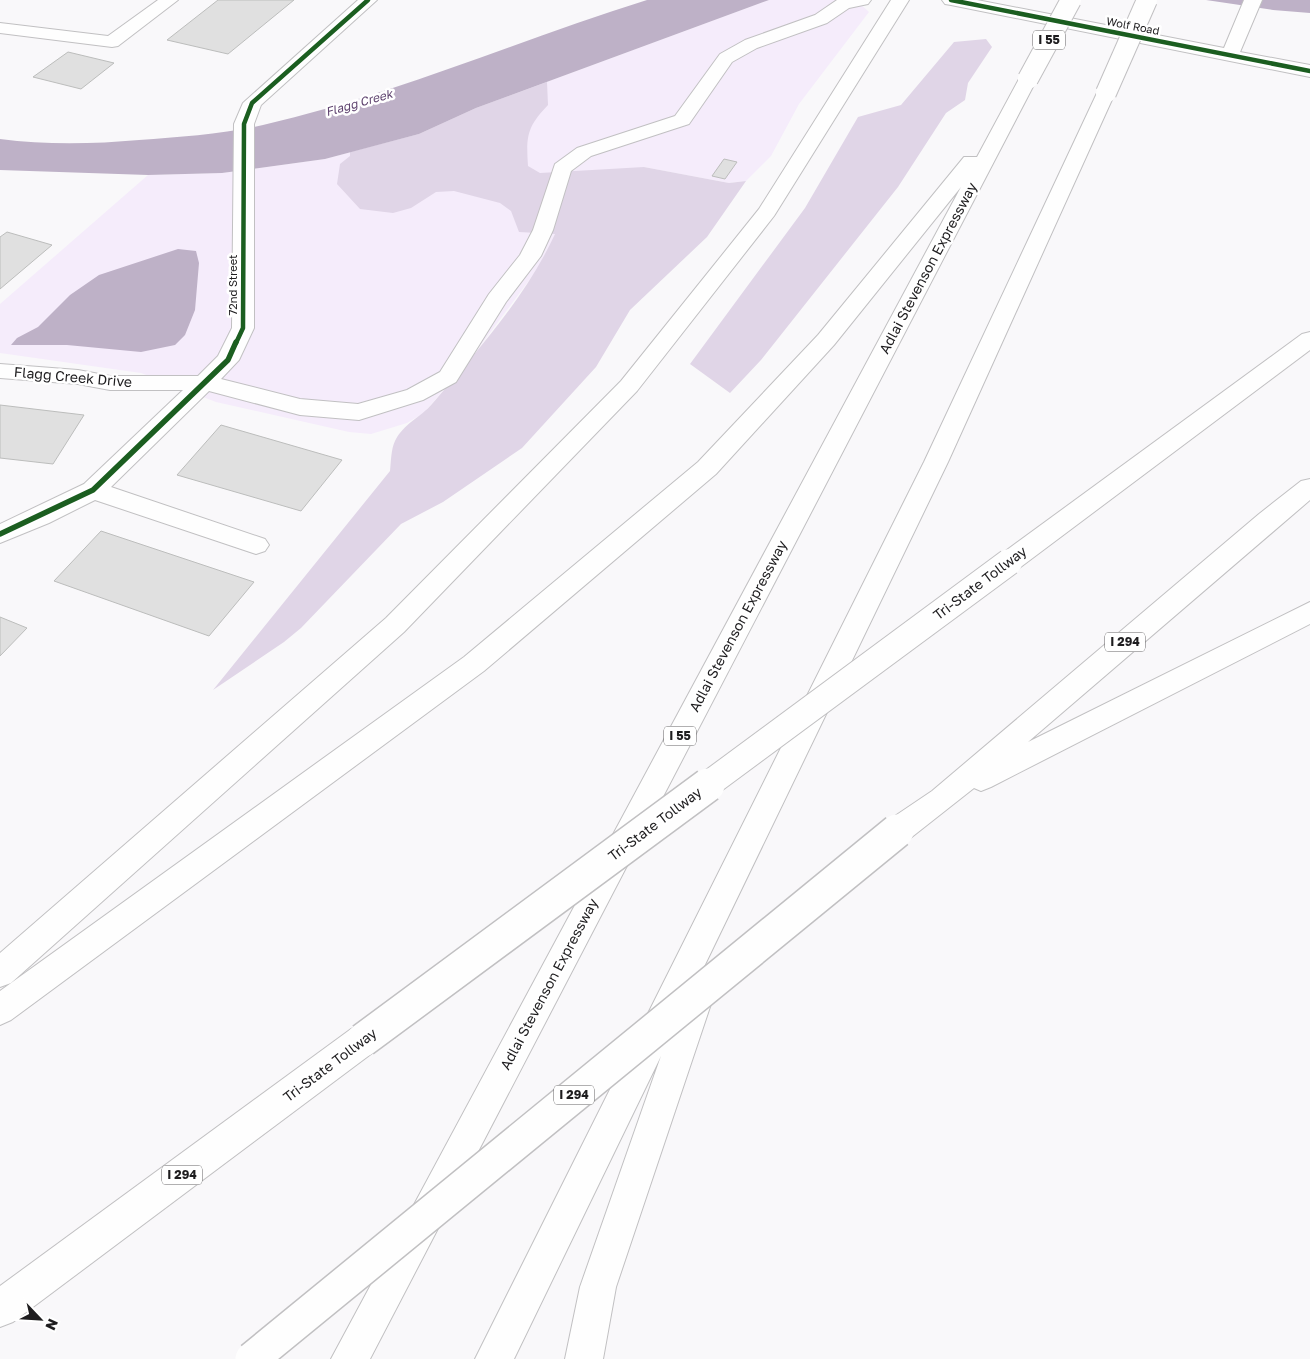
<svg xmlns="http://www.w3.org/2000/svg" width="1310" height="1359" viewBox="0 0 1310 1359" font-family="'Golos Text',sans-serif">
	<rect width="100%" height="100%" fill="#f9f8fa"/>
	<path fill="#f5ecfb" d="M769 0H856L869 12 799 104 771 156 746 181 729 183 644 167 542 263 478 349 424 413 407 423 371 434 349 432 216 402 141 373 0 353V304L148 175 222 173 325 159 419 134 476 108Z"/>
	<g fill="#e0d5e7">
		<path d="M986 39 992 47 968 83 965 100 946 113 898 187 761 360 730 393 690 364 805 208 858 117 901 105 954 42Z"/>
		<path d="M547 82 548 105C527 127 526 136 528 166L540 173 644 167 729 183 746 181 707 237 630 310 596 367 522 448 443 502 401 524 301 628 284 642 213 690 390 471C391 462 391 449 395 441 403 424 421 417 432 404 477 351 526 297 555 234L519 232 511 211 500 203 454 191 436 192 411 208 393 213 360 209 337 184 340 164 350 156V152L419 134 476 108Z"/>
	</g>
	<g fill="#beb1c7">
		<path d="M647 0H769L476 108 419 134 325 159 222 173 148 175 0 170V139C45 145 94 144 139 140 180 137 223 134 263 125 394 95 519 40 647 0Z"/>
		<path d="M1206 0H1310V13L1273 10Z"/>
		<path d="M178 249 196 251 199 263 195 310 185 335 175 345 141 352 67 345H11L17 338 38 327 70 295 99 275Z"/>
	</g>
	<g fill="#e0e0e0" stroke="#bcbdbc">
		<path d="M218 0H294L228 54 167 40Z"/>
		<path d="M68 52 114 63 81 89 33 77Z"/>
		<path d="M724 159 737 162 725 179 712 176Z"/>
		<path d="M7 232 52 245 0 289V237Z"/>
		<path d="M0 405 84 415 53 464 0 458Z"/>
		<path d="M221 425 342 460 301 511 177 475Z"/>
		<path d="M101 531 254 582 209 636 54 581Z"/>
		<path d="M0 617 27 628 0 656Z"/>
	</g>
	<g fill="none" stroke-linecap="round" stroke-linejoin="round">
		<g stroke="#c1c0c2" stroke-width="2">
			<g id="minor">
				<path d="M158 0H178L118 46 112 47 0 33V23L108 36Z"/>
				<path d="M358 0H377L261 105 254 124V328L239 360 221 379 300 399 358 404 407 390 440 372 489 294 520 255 533 230 555 164 577 148 675 116 720 54 745 40 815 15 837 0H871L868 4 849 8 827 23 757 48 732 62 689 124 591 156 571 171 553 230 541 256 506 302 456 382 423 400 359 420 300 415 209 391 111 487 265 539 269 545 265 551 256 554 247 551 95 500 49 523 0 543V524L84 484 183 390H110L78 384 0 378V364L78 370 110 376H198L218 356 232 328 234 124 243 103Z"/>
				<path d="M942 0H977L1224 48 1244 0H1262L1240 52 1310 65V77L951 5 945 4Z"/>
			</g>
		</g>
		<g stroke="#c1c0c2" stroke-width="2">
			<g id="highway">
				<path d="M891 0H909L774 216 637 391 404 632 11 983 0 987V953L386 618 621 381 759 209Z"/>
				<path d="M1028 73 1035 75 1037 79 370 1359H331L961 187 834 345 716 474 484 671 11 1020 0 1025V991L464 657 698 462 818 335 964 157H977L1019 79 1021 75Z"/>
				<path d="M1106 87 1113 89 1115 93 948 462 700 975 711 979 716 989 616 1287 603 1359H565L580 1287 661 1056 514 1359H475L924 462 1097 93 1099 89Z"/>
				<path d="M1310 332V350L1018 569 1009 571 1000 569 996 562 1000 555 1302 334Z"/>
				<path d="M1310 479V500L1028 742 1310 602V624L991 787 981 791 974 788 908 840 897 843 886 840 882 831 886 822 932 791 1259 514 1301 481Z"/>
				<path d="M363 1025 375 1029 379 1040 375 1051 13 1322 0 1327V1286L351 1029Z"/>
			</g>
		</g>
		<use href="#minor" fill="#fefefe" fill-rule="evenodd"/>
		<use href="#highway" fill="#fefefe" fill-rule="evenodd"/>
		<g stroke="#c1c0c2" stroke-width="22" stroke-linecap="butt">
			<g id="highway-bridge-far2">
				<path d="M1028 79 1071 0"/>
				<path d="M1106 93 1147 0"/>
			</g>
		</g>
		<g stroke="#c1c0c2" stroke-width="28" stroke-linecap="butt">
			<path id="highway-bridge-far1" d="M706 786 1009 562"/>
		</g>
		<g stroke="#c1c0c2" stroke-width="36" stroke-linecap="butt">
			<g id="highway-bridge">
				<path d="M363 1040 708 785"/>
				<path d="M252 1359 897 831"/>
			</g>
		</g>
		<use href="#highway-bridge-far2" stroke="#fefefe" stroke-width="20"/>
		<use href="#highway-bridge-far1" stroke="#fefefe" stroke-width="26"/>
		<use href="#highway-bridge" stroke="#fefefe" stroke-width="33"/>
		<g stroke="#fff" stroke-width="7">
			<g id="cycleway-far1">
				<path d="M951 0 1310 71"/>
				<path d="M236 343 243 328 244 124 252 103 368 0"/>
			</g>
		</g>
		<g stroke="#fff" stroke-width="9">
			<path id="cycleway" d="M0 534 93 490 228 360 236 342"/>
		</g>
		<use href="#cycleway-far1" stroke="#1b5e20" stroke-width="4.5"/>
		<use href="#cycleway" stroke="#1b5e20" stroke-width="5.5"/>
	</g>
	<g text-anchor="middle" stroke-width="5" stroke-linejoin="round" paint-order="stroke">
		<g font-size="11" fill="#1e1d1f" stroke="#fff">
			<text transform="translate(1133 26) rotate(11)" y="4">Wolf Road</text>
			<text transform="translate(233 285) rotate(-90)" y="4">72nd Street</text>
		</g>
		<g fill="#fff" stroke="#626162" stroke-width="1">
			<rect x="1033" y="30.5" width="32" height="19" rx="4"/>
			<rect x="1105" y="632.5" width="40" height="19" rx="4"/>
			<rect x="664" y="726.5" width="32" height="19" rx="4"/>
			<rect x="554" y="1085.5" width="40" height="19" rx="4"/>
			<rect x="162" y="1165.5" width="40" height="19" rx="4"/>
		</g>
		<g font-size="12" font-weight="bold" fill="#1e1d1f">
			<text x="1049" y="44">I 55</text>
			<text x="1125" y="646">I 294</text>
			<text x="680" y="740">I 55</text>
			<text x="574" y="1099">I 294</text>
			<text x="182" y="1179">I 294</text>
		</g>
		<g font-size="12" font-style="italic" fill="#5e426e" stroke="#fff">
			<text transform="translate(359 103) rotate(-16)" y="4">Flagg Creek</text>
		</g>
		<g font-size="14" fill="#1e1d1f" stroke="#fff">
			<text transform="translate(928 268) rotate(-62)" y="5">Adlai Stevenson Expressway</text>
			<text transform="translate(73 377) rotate(5)" y="5">Flagg Creek Drive</text>
			<text transform="translate(980 583) rotate(-37)" y="5">Tri-State Tollway</text>
			<text transform="translate(738 626) rotate(-62)" y="5">Adlai Stevenson Expressway</text>
			<text transform="translate(655 824) rotate(-37)" y="5">Tri-State Tollway</text>
			<text transform="translate(549 984) rotate(-62)" y="5">Adlai Stevenson Expressway</text>
			<text transform="translate(330 1065) rotate(-37)" y="5">Tri-State Tollway</text>
		</g>
	</g>
	<g transform="translate(40 1319) rotate(115)" stroke="#ffffff" stroke-width="4" paint-order="stroke">
	<path d="M0-4L9 19L0 12L-9 19Z" fill="#1e1d1f"/>
	<text y="-8" font-size="14" font-weight="bold" text-anchor="middle" fill="#1e1d1f">N</text>
	</g>
</svg>
